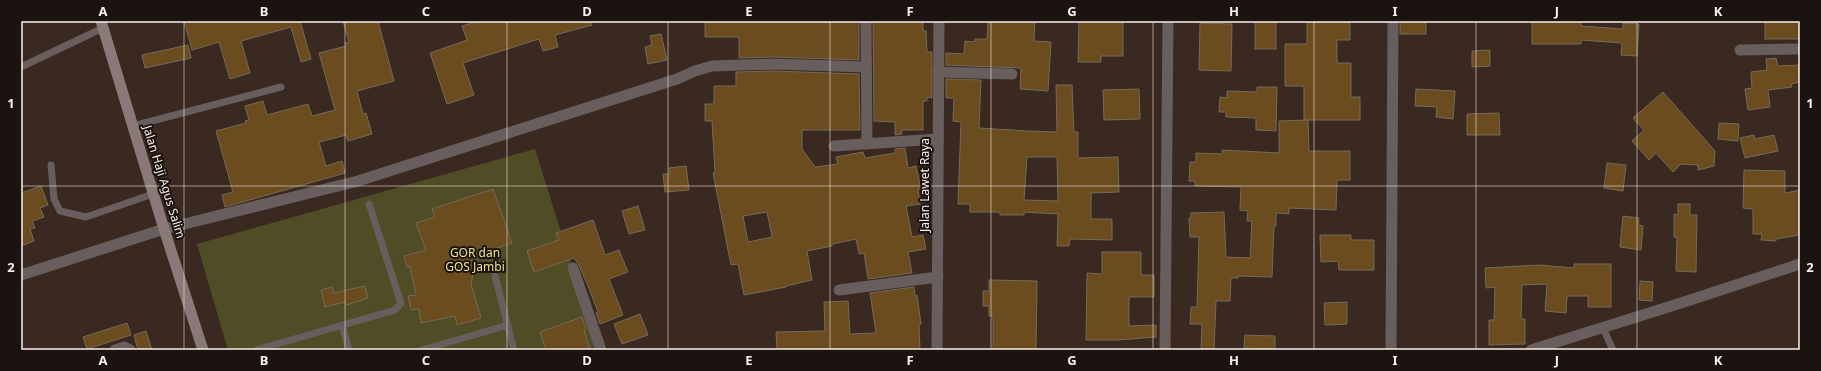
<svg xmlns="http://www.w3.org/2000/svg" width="1821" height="371" viewBox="0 0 1821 371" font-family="'Noto Sans',sans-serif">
	<rect width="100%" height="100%" fill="#3a2920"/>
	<path fill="#504c26" d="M535 149 598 350H228L197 244Z"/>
	<g fill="#6a4c1f" stroke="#766a59" fill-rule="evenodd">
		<path d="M184 21H300L311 59 301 62 291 27 241 41 250 73 230 79 219 42 192 50Z"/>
		<path d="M343 21H378L394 81 357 91 363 114 366 113 372 134 348 141 346 135 319 142 326 166 342 161 345 173 225 207 222 195 233 192 216 131 246 123 245 121 249 120 245 106 263 101 267 115 308 104 312 116 335 110 319 53 346 46 345 43 349 42Z"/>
		<path d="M479 21H591L592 25 555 35 558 47 543 51 539 39 463 63 474 95 447 104 430 53 467 40 462 26Z"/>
		<path d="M705 21H859V60L774 57 739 58V37H705Z"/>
		<path d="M873 21H923V31H926L927 52H932V98L927 97V101H923V130H901L902 134 895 135V122L874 121Z"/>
		<path d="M988 21H1035L1034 41 1051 42 1048 91 1020 89 1021 68 946 65V53L964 54 965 41 975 42V39H987Z"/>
		<path d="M1079 21H1123V56H1101V62H1078Z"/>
		<rect x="1255" y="21" width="21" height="28"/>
		<path d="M1307 21H1350V40H1337V63H1351V97H1360V120H1304V86H1285V44H1307Z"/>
		<rect x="1400" y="21" width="26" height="13"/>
		<path d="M1532 21H1581V26L1623 29V23L1639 24 1637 56 1621 55 1622 43 1581 40V44H1532Z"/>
		<rect x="1765" y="21" width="35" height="18"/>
		<path d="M1200 23 1232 24 1231 71 1199 70Z"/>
		<path d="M661 34 667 60 648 64 645 47 652 45 650 36Z"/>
		<path d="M188 45 191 58 145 68 142 55Z"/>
		<path d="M1490 50V66L1472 67V51Z"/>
		<path d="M1776 58 1778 66 1800 65V82L1791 84 1792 87 1768 90 1770 107 1748 110 1745 89 1752 88 1751 72 1767 70 1766 59Z"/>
		<path d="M774 71 859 74 860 130H802V149L815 167 838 164 836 157 863 152 865 158 895 153V149L905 148 908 168 916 166 921 189H918L920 204 906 206 912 237 923 235 926 249 908 252 912 273 868 279 864 253 859 254 856 239 832 244V246L807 251 812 280 786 286V287L744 295 738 264 731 265 713 173H715L712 121H705V104H714V86H736V72ZM767 212 772 237 748 242 743 216Z"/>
		<path d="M946 79 981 80 979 128 1028 131 1057 132 1056 85H1072L1074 132H1078V158L1118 157 1119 192 1091 193V219H1112V240L1070 239 1069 246H1057L1058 214 1024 212V215H1000V212H970V204H958L961 122 953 121 954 98H946ZM1027 157H1057L1058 201 1024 200Z"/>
		<path d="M1257 87H1277L1276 131 1256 130V118L1226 117V112H1219L1220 97 1227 98V91L1257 92Z"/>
		<path d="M1139 89 1140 119 1104 120 1103 90Z"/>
		<path d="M1416 89 1455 91 1453 119 1436 117 1437 107 1415 106Z"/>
		<path d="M1663 92 1715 151 1714 166 1698 170V165L1681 164 1673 172 1656 153 1649 160 1632 141 1644 130 1633 118Z"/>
		<path d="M1499 113 1500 135H1467V114Z"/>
		<path d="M1308 120 1309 151H1350V180H1337L1336 210 1289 208V214L1276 213V226H1274L1272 277 1238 276V278H1231L1230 301H1216L1214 350H1201L1202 324H1190L1191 307H1197L1199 237H1190L1189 218H1191V213L1224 212 1226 257 1250 258 1252 221H1247L1248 211 1240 210 1241 187 1195 186V181H1189L1190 162H1196V153L1222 154V150L1279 153V121Z"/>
		<path d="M1719 123 1739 124 1738 141 1718 139Z"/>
		<path d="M1754 135 1755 139 1774 135 1778 151 1745 158 1740 138Z"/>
		<path d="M1607 163 1626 165 1623 191 1604 188Z"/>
		<path d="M686 166 689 190 665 192 663 174H670L669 168Z"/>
		<path d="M1744 170 1785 171V193L1800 190V235L1776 239V241L1761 240 1762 234H1753V209L1743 208Z"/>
		<path d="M41 186 48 205 40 208 44 217 32 221 35 228 30 229 34 241 21 246V193Z"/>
		<path d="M493 189 512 243 477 255 471 284 481 318 457 325 455 316 421 323 419 309 411 310 408 296 416 295 410 266 407 267 404 256 426 250 416 223 435 217 432 209Z"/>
		<path d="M1678 204H1690V215H1697L1696 272 1676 271 1677 237H1674V214L1678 215Z"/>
		<path d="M638 206 645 230 629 234 622 211Z"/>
		<path d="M1623 216 1639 218 1638 225 1643 226 1641 250 1620 247Z"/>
		<path d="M593 220 605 255 619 250 628 272 609 279 623 315 600 324 596 313 598 312 588 286 579 265 574 258 534 272 527 251 559 240 556 233Z"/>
		<path d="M1320 235H1351V240H1374V270H1339L1338 261 1321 262Z"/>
		<path d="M1102 252H1141V275H1154V297H1129V326L1156 325V337L1118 340H1086L1087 273 1102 274Z"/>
		<path d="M1574 264H1611V307H1588V296H1567L1566 313 1545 311 1547 284 1522 285 1521 319H1525V344L1489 345V320H1494L1495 287 1486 288 1485 268 1539 265 1574 268Z"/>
		<path d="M989 280 1037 281 1036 350H993V316H989V306H983V291H989Z"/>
		<path d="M1640 281 1653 282 1652 301 1639 300Z"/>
		<path d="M365 286 368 298 346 305 345 302 325 307 321 290 332 287 334 293Z"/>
		<path d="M914 287 915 296 917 295 921 324 919 325 920 350H777L776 332 825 331 824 302 848 301 850 334 876 333 870 293Z"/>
		<path d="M1347 302V324L1325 325 1324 303Z"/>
		<path d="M640 314 648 335 622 344 614 324Z"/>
		<path d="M582 317 586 329 584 330 590 350H546L540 332Z"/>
		<path d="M127 323 131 335 87 349 83 337Z"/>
		<path d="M146 331 152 350H138L134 335Z"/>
		<path d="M1245 335 1275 336V349L1244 348Z"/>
	</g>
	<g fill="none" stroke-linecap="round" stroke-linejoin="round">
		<g stroke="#685e5e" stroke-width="7">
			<path d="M21 67 103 28"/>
			<path d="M133 126 281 87"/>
			<path d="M51 165 54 199 60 211 86 217 153 194"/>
			<path d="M495 276 514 350"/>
			<path d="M342 325 349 350"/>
			<path d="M1603 328 1613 350"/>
			<path d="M256 350 395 310 401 303 369 204"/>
			<path d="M422 350 508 325"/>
		</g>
		<g stroke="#685e5e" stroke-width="11">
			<path d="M866 21 867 144"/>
			<path d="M1740 50 1800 49"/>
			<path d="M938 72 1012 74"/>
			<path d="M834 146 938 139"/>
			<path d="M573 268 601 350"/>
			<path d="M21 275 164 229 358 181 677 79 695 71 712 66 774 64 866 67"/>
			<path d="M839 290 938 277"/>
			<path d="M115 350 124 347 130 350"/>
			<path d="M937 350 939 21"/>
			<path d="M1165 350 1168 21"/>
			<path d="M1391 350 1393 21"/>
			<path d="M1531 350 1681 303 1800 264"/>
		</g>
		<path stroke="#897979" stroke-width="11" d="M101 21 164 229 203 350"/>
	</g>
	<path fill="none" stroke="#fcf0eb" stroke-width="1" stroke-opacity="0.55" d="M184 21V350M345 21V350M507 21V350M668 21V350M830 21V350M991 21V350M1153 21V350M1314 21V350M1476 21V350M1637 21V350M21 186H1800"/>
	<g text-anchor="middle" stroke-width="4" stroke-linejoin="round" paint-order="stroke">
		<g font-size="12" fill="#fcf0eb" stroke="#1b1310">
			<text transform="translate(164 182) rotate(73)" y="4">Jalan Haji Agus Salim</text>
			<text transform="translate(925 185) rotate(-90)" y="4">Jalan Lawet Raya</text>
		</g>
		<g font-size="12" fill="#ebe18f" stroke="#1b1310">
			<text x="475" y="257">GOR dan<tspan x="475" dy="14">GOS Jambi</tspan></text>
		</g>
	</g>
	<rect width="1821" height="371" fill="none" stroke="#1b1310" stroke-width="44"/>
	<rect x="22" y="22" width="1777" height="327" fill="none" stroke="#fcf0eb" stroke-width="1.5"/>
	<g font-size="13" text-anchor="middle" font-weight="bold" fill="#fcf0eb">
		<text x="103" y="16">A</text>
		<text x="264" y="16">B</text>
		<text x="426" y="16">C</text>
		<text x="587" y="16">D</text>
		<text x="749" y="16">E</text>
		<text x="910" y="16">F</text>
		<text x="1072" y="16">G</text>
		<text x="1234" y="16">H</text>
		<text x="1395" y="16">I</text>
		<text x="1557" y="16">J</text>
		<text x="1718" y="16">K</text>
		<text x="11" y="108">1</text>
		<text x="1810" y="108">1</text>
		<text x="11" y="272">2</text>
		<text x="1810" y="272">2</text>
		<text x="103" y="365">A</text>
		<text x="264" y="365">B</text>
		<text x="426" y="365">C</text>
		<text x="587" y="365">D</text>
		<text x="749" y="365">E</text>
		<text x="910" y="365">F</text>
		<text x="1072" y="365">G</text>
		<text x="1234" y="365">H</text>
		<text x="1395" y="365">I</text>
		<text x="1557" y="365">J</text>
		<text x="1718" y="365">K</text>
	</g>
</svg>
